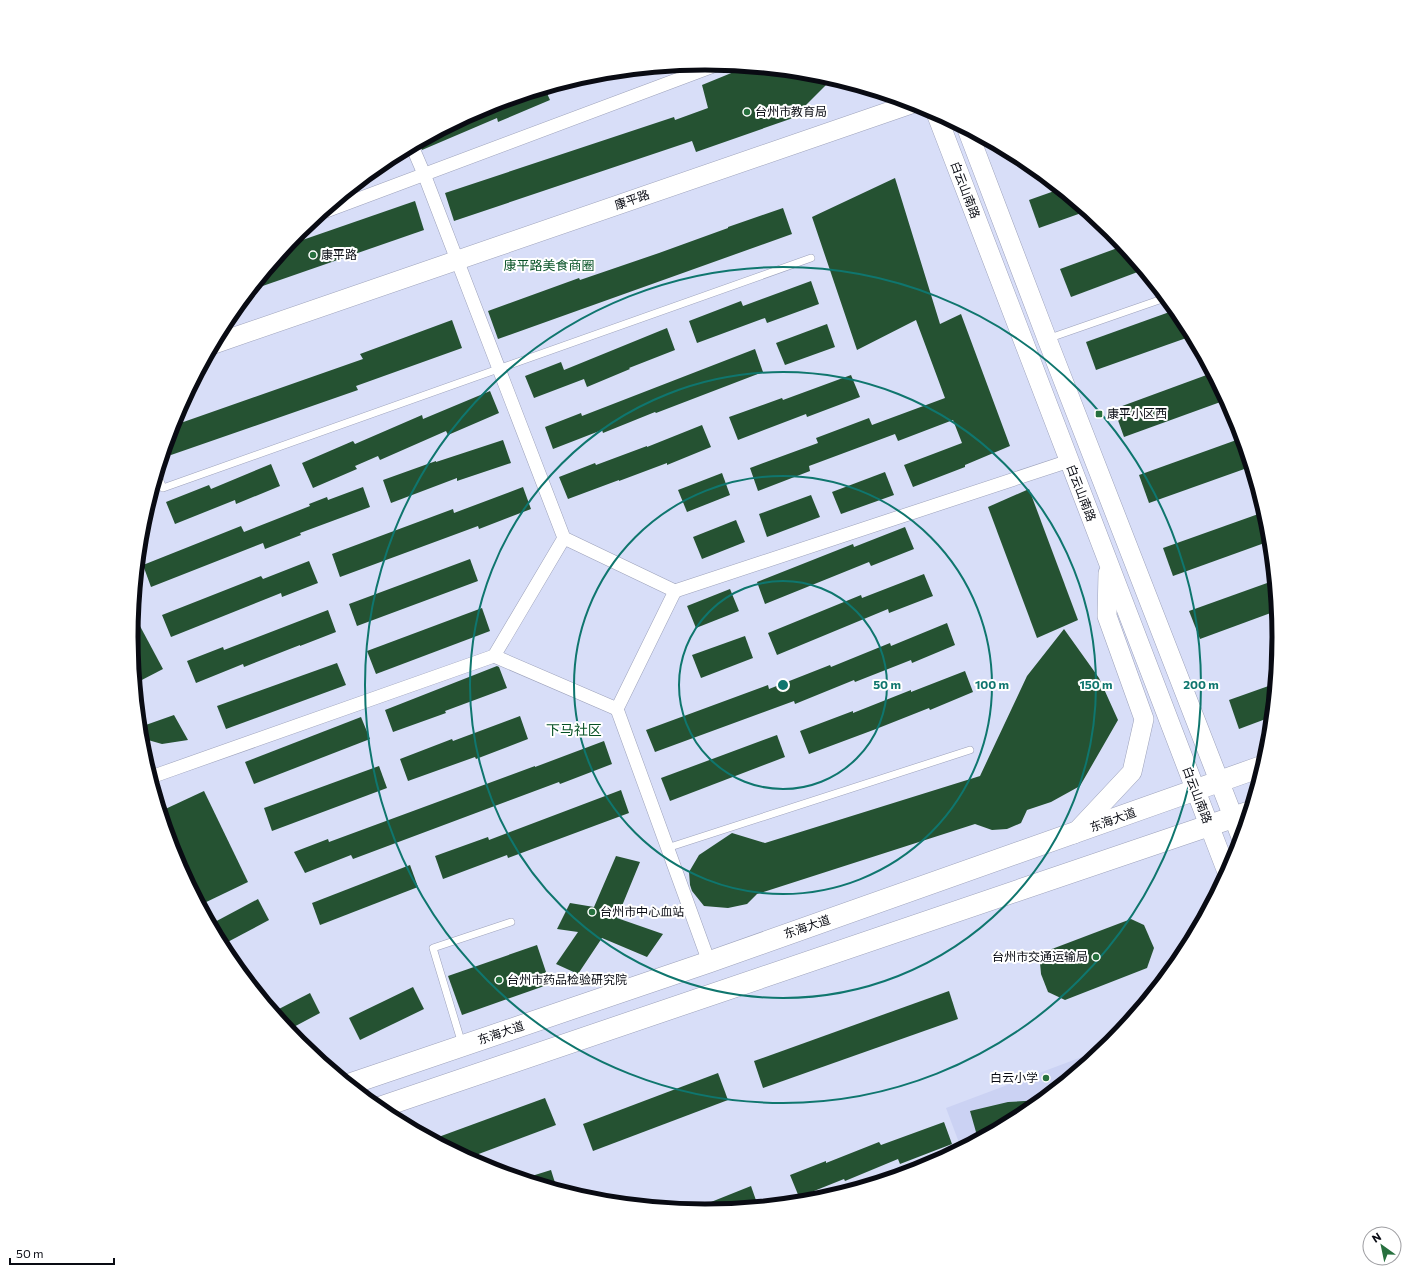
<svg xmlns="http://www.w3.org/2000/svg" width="1410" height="1274" viewBox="0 0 1410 1274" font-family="Commissioner,'Noto Sans SC',sans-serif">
	<rect width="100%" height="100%" fill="#d8def8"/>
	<path fill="#cbd2f3" d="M1103 1049 1024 1114 961 1148 946 1108Z"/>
	<g fill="#255232">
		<path d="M746 67 817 74 832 79 793 118 696 152 692 141 454 221 445 193 674 117 675 120 708 108 702 85Z"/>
		<path d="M545 89 550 100 498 122 497 118 422 150 419 142 486 107Z"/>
		<path d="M895 178 940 324 961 314 1010 446 965 465V467L913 487 904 465 962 443 953 420 898 441 895 434 809 466 810 471 758 491 750 468 818 443 816 438 869 418 872 425 945 398 916 320 857 350 812 217Z"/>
		<path d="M1060 189 1087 211 1039 228 1029 200Z"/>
		<path d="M415 201 424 230 251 290 288 245Z"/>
		<path d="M783 208 792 234 498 339 488 311 579 278 580 280 659 253 728 228V227Z"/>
		<path d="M1123 246 1143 270 1071 297 1060 269Z"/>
		<path d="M811 281 819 304 767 323 765 318 697 343 689 321 741 301 743 306Z"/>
		<path d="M1175 310 1182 318 1192 336 1096 370 1086 342Z"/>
		<path d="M452 320 462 348 356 386 358 390 171 455 167 443 172 426 363 359 360 354Z"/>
		<path d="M827 324 835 347 785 365 776 343Z"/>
		<path d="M667 328 675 350 629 368 630 369 587 387 584 379 534 398 525 376 561 362 564 370Z"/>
		<path d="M755 349 763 372 656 413 655 412 603 433 602 430 553 449 545 427 581 413 582 416Z"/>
		<path d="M1212 373 1226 400 1124 437 1114 409Z"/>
		<path d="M851 375 860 397 807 417 806 414 738 440 729 417 782 398 783 400Z"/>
		<path d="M490 391 499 413 448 435 446 431 380 460 378 456 355 466 357 469 313 488 302 463 353 441 355 444 422 415 423 419Z"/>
		<path d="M702 425 711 447 667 465V463L619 481V480L568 499 559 477 595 463 596 465 647 446V447Z"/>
		<path d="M1242 438 1250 467 1149 503 1139 475Z"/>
		<path d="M503 440 511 463 457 481V478L391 503 383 480 436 461V462Z"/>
		<path d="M271 464 280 486 236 504 235 500 175 524 166 502 209 485 211 489Z"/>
		<path d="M885 472 894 495 841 514 832 492Z"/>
		<path d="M722 473 730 495 687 512 678 490Z"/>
		<path d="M363 487 370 507 300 533 301 535 265 549 263 543 151 587 143 565 241 526 244 532 310 506 309 504 327 497 328 500Z"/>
		<path d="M523 487 531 509 479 529 478 526 340 577 332 554 453 509 454 513Z"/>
		<path d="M1029 489 1078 620 1037 638 988 507Z"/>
		<path d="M811 495 820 517 767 537 759 514Z"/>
		<path d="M1264 512 1268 525 1270 541 1173 576 1163 548Z"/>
		<path d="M736 520 745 542 702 559 693 537Z"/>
		<path d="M905 527 914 549 871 566 869 562 765 604 757 582 853 544 854 547Z"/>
		<path d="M470 559 478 581 357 626 349 604Z"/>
		<path d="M309 561 318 583 282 597 281 593 171 637 162 615 261 576 263 579Z"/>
		<path d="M924 574 933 596 889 613 888 609 777 655 768 633 861 595 862 598Z"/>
		<path d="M1273 581 1276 611 1200 639 1189 611Z"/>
		<path d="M730 589 739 611 696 628 687 606Z"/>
		<path d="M482 608 490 631 376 674 367 651Z"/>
		<path d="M328 610 336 632 300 646V645L244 667 243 664 196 683 187 661 223 647 224 650Z"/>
		<path d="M133 613 163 669 136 683 131 637Z"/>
		<path d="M947 623 955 645 912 663 911 660 855 682 854 680 795 704 794 701 655 752 646 730 768 685 769 689 830 665 831 667 890 643 891 646Z"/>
		<path d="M1064 629 1099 678 1118 720 1080 786 1051 802 1027 810 1021 823 1007 829 992 830 975 824 757 894 747 904 728 908 704 906 692 891 690 885 689 872 699 855 732 833 765 843 980 776 1027 676Z"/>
		<path d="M745 636 753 658 701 678 692 655Z"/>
		<path d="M337 663 346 685 226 729 217 706Z"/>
		<path d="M497 666 499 667 507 688 445 711 446 713 393 732 385 710Z"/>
		<path d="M965 671 973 692 930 710 929 708 876 729 809 754 800 731 853 711V713L911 690V692Z"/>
		<path d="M1274 684 1271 717 1239 729 1229 700Z"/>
		<path d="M174 715 188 740 162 744 148 740 141 744 140 727Z"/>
		<path d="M520 716 528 739 476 759 475 757 408 781 400 759 452 739 453 741Z"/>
		<path d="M361 717 370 739 254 784 245 762Z"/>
		<path d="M777 735 785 757 670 801 661 778Z"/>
		<path d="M604 741 612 764 560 784 559 782 353 859 351 855 305 873 294 852 328 839 329 842 535 766V767Z"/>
		<path d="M379 766 387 788 272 831 264 808Z"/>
		<path d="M621 790 629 813 508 858 507 855 443 879 435 856 488 837 489 840Z"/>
		<path d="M204 791 248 882 200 905 175 856 161 811Z"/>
		<path d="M616 856 640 862 617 918 663 934 647 957 602 938 578 974 556 964 578 932 557 929 570 903 594 907Z"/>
		<path d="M410 865 418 887 320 925 312 903Z"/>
		<path d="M258 899 269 920 222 945 211 924Z"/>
		<path d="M1131 919 1144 925 1154 948 1147 968 1065 1000 1048 992 1041 974 1040 963 1044 952Z"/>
		<path d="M537 945 550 984 462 1015 448 976Z"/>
		<path d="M413 987 424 1009 360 1040 349 1018Z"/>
		<path d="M949 991 958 1019 763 1088 754 1061Z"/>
		<path d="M310 993 320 1013 288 1030 273 1012Z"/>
		<path d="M718 1073 728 1100 593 1151 583 1124Z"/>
		<path d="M545 1098 556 1125 468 1158 433 1139Z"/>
		<path d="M1041 1100 1024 1114 978 1139 970 1111 1008 1102Z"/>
		<path d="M944 1122 952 1144 900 1164 898 1159 845 1181 844 1179 799 1197 790 1175 826 1161V1163L879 1142 881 1145Z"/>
		<path d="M551 1170 557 1189 522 1179Z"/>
		<path d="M751 1186 758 1206 705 1211 691 1210Z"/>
	</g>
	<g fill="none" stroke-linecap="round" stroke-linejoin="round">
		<g stroke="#9ca1ba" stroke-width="8">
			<g id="lane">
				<path d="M1047 339 1165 298"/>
				<path d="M157 474 163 488 811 258"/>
				<path d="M667 848 970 750"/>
				<path d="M462 1044 433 948 511 922"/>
			</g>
		</g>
		<g stroke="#9ca1ba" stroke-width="14">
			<g id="street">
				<path d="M412 146 424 174 564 538 675 591 617 709 494 656 564 538"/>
				<path d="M321 213 719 64"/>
				<path d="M675 591 1069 461"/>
				<path d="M617 709 709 962"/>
				<path d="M151 777 494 656"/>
			</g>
		</g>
		<g stroke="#9ca1ba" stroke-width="20">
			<g id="secondary">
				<path d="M936 113 1227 872"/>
				<path d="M967 129 1047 339 1241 837"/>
				<path d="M214 344 914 103"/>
				<path d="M1074 834 1132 772 1144 719 1107 616 1108 573"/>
			</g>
		</g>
		<g stroke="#9ca1ba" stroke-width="22">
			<g id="primary">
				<path d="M350 1084 709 962 1263 766"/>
				<path d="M378 1108 1249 812"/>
			</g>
		</g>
		<use href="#lane" stroke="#fff" stroke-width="7"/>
		<use href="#street" stroke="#fff" stroke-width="13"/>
		<use href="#secondary" stroke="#fff" stroke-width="19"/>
		<use href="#primary" stroke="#fff" stroke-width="21"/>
	</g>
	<g fill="none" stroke="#0f766e" stroke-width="2">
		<circle cx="783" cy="685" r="104"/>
		<circle cx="783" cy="685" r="209"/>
		<circle cx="783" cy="685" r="313"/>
		<circle cx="783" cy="685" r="418"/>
	</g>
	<g fill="#27703e" stroke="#fff" stroke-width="1.5">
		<circle cx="747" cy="112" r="4"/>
		<circle cx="313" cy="255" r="4"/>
		<rect x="1095" y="410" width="8" height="8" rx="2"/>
		<circle cx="592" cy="912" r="4"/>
		<circle cx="1096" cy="957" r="4"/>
		<circle cx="499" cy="980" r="4"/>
		<circle cx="1046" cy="1078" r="4"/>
	</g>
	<g text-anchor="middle" stroke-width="4" stroke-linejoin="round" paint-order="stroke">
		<g font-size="12" fill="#090b13" stroke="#fff" text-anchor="start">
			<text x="755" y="116">台州市教育局</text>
			<text x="321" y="259">康平路</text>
			<text x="1107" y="418">康平小区西</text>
			<text x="600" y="916">台州市中心血站</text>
			<text x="1088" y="961" text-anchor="end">台州市交通运输局</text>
			<text x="507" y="984">台州市药品检验研究院</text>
			<text x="1038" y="1082" text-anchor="end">白云小学</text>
		</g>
		<g font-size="12" fill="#090b13" stroke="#fff">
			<text transform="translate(965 190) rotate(69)" y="4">白云山南路</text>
			<text transform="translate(632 200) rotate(-19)" y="4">康平路</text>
			<text transform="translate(1081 493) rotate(69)" y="4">白云山南路</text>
			<text transform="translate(1197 795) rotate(69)" y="4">白云山南路</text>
			<text transform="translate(1113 820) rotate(-20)" y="4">东海大道</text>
			<text transform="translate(807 927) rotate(-19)" y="4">东海大道</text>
			<text transform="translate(501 1033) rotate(-19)" y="4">东海大道</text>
		</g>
		<g font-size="13" fill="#065125" stroke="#fff">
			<text x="549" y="270">康平路美食商圈</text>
		</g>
		<g font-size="14" fill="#065125" stroke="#fff">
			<text x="574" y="735">下马社区</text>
		</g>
	</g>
	<path d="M0 0H1410V1274H0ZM138 637a567 567 0 1 1 1134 0a567 567 0 1 1-1134 0Z" fill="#fff" fill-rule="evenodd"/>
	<path fill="none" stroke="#090b13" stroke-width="5" d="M138 637a567 567 0 1 1 1134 0a567 567 0 1 1-1134 0Z"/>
	<circle cx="783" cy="685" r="6" fill="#0f766e" stroke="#fff" stroke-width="2"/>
	<g font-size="12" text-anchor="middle" font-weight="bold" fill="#0f766e" stroke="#fff" stroke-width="4" stroke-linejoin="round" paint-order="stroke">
		<text x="887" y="689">50 m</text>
		<text x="992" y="689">100 m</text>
		<text x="1096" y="689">150 m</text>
		<text x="1201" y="689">200 m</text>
	</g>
	<g transform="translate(1382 1246) rotate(327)"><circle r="19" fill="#ffffff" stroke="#9d9da1"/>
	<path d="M0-3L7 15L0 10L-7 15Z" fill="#27703e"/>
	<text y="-6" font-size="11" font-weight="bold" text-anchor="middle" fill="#090b13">N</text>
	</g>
	<path d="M10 1258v6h104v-6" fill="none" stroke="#090b13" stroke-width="2"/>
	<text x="16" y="1258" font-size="12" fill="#090b13" stroke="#ffffff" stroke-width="3" paint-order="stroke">50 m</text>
</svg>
